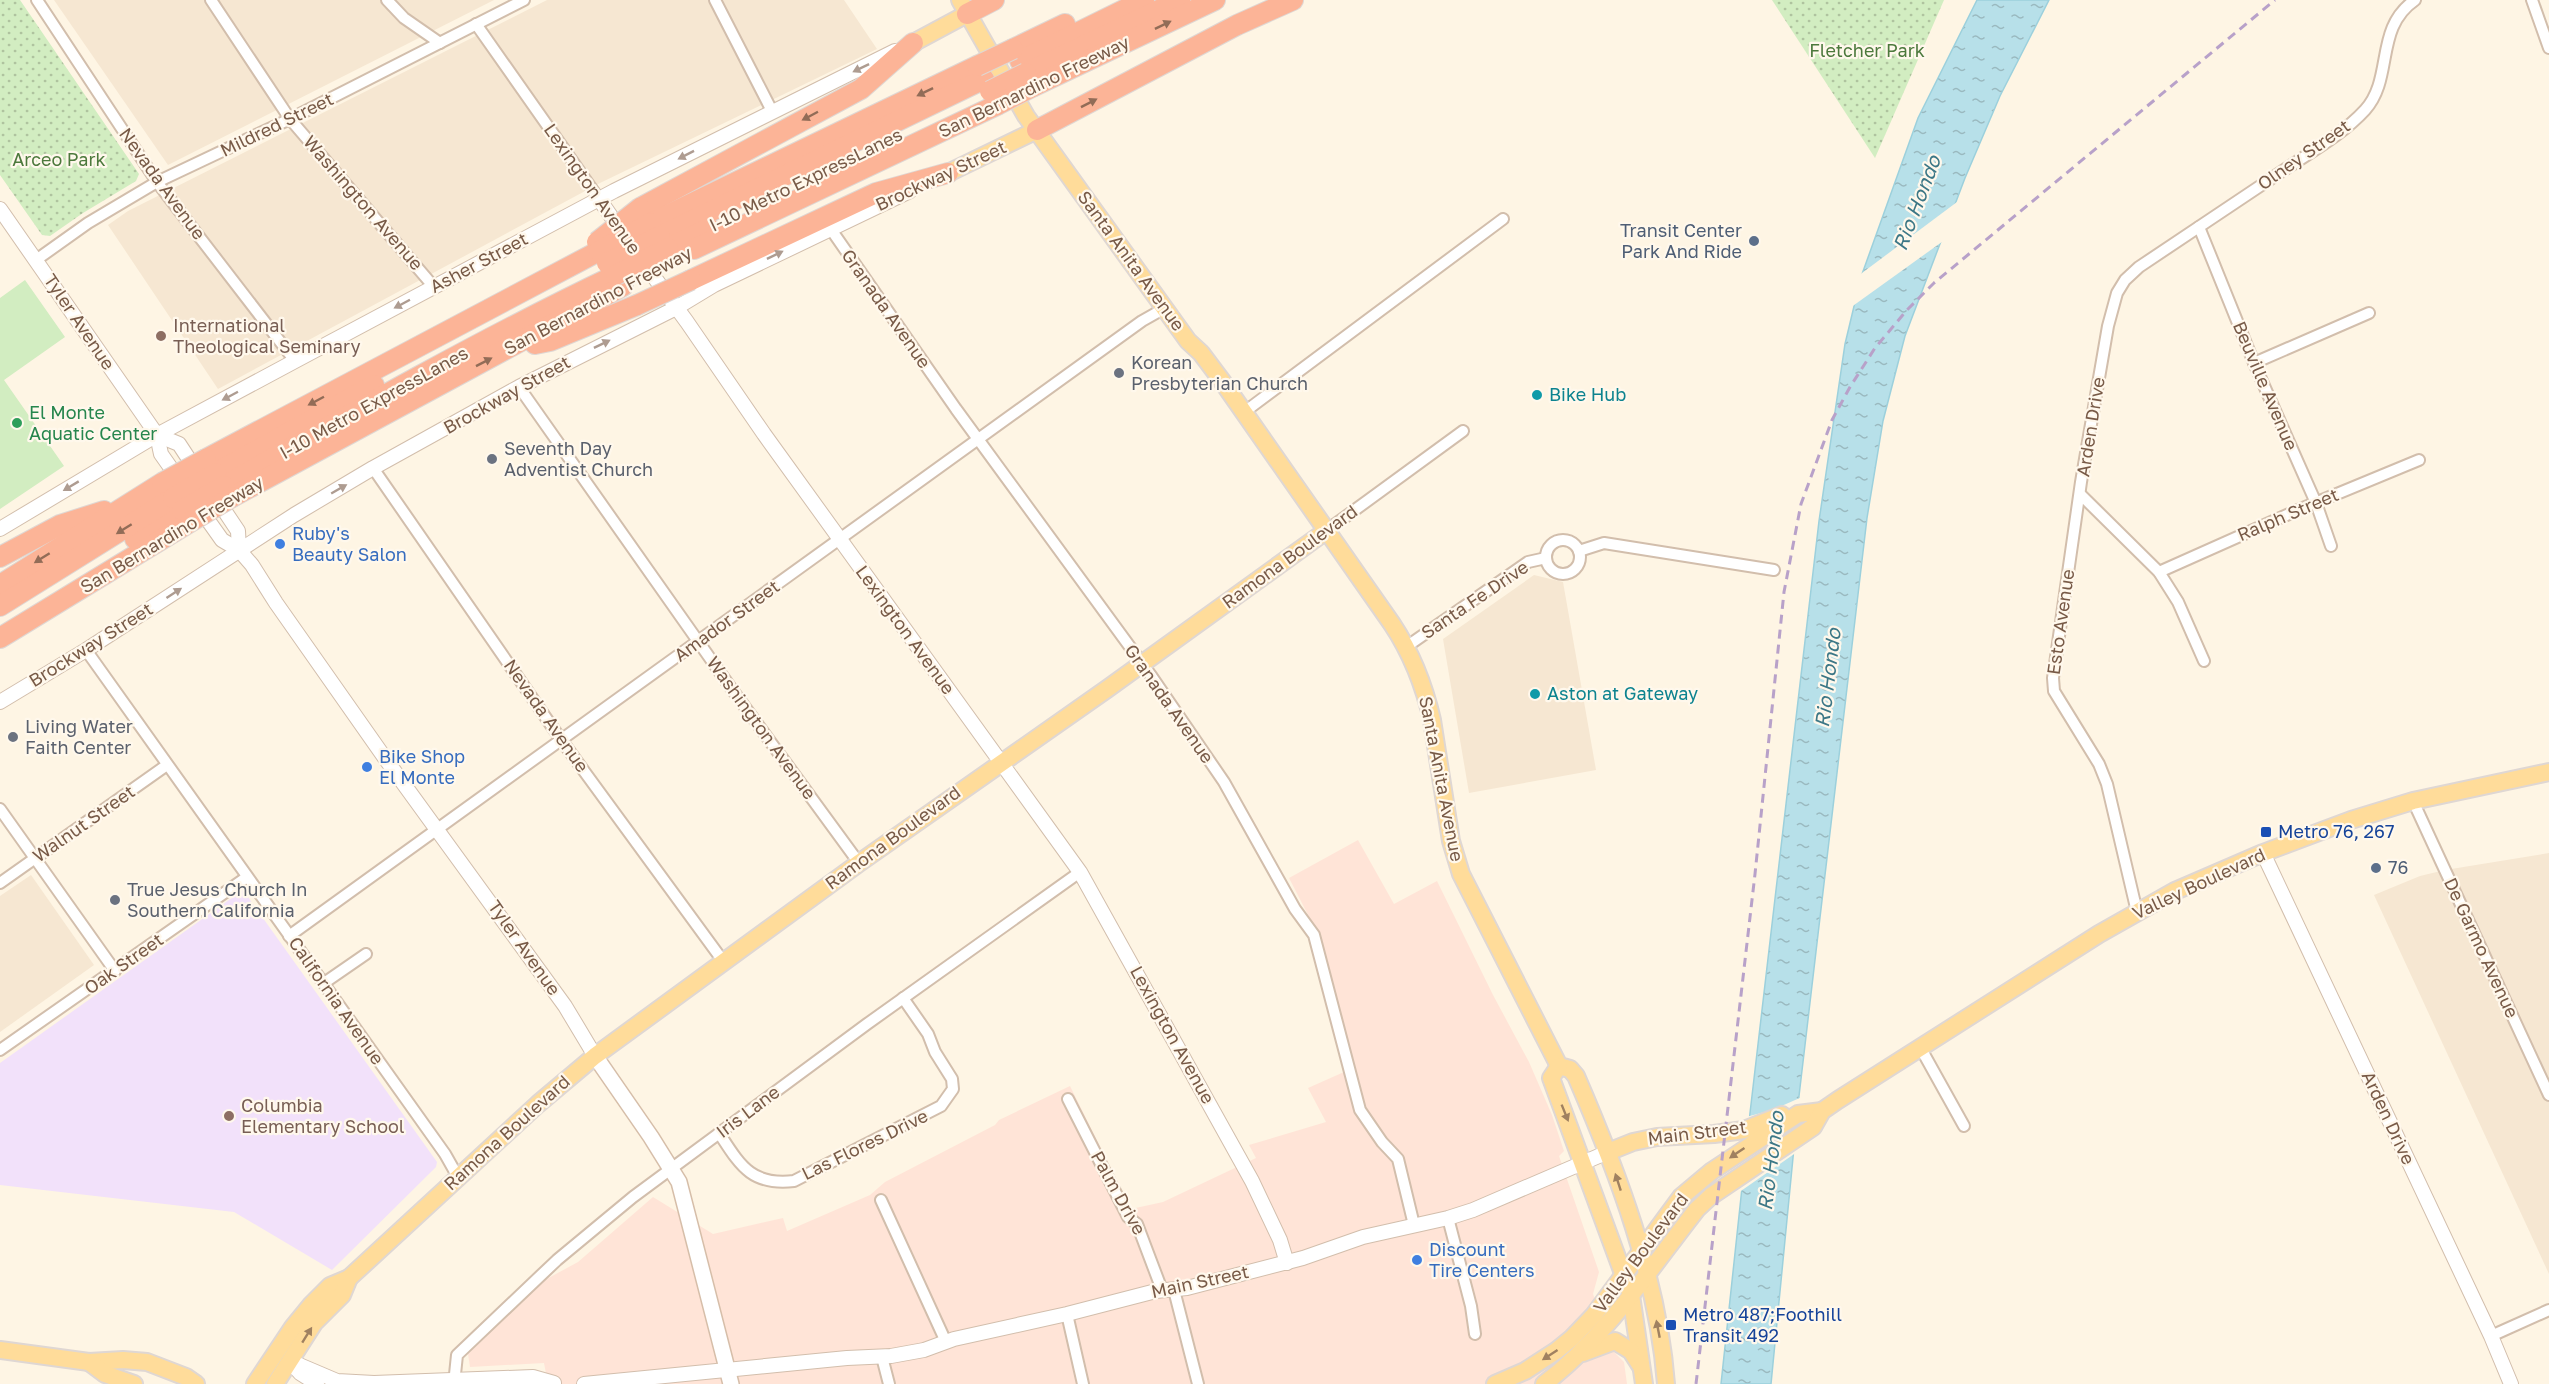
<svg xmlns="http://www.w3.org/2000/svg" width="2549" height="1384" viewBox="0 0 2549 1384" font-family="'Golos Text',sans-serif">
	<defs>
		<pattern id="park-dots" width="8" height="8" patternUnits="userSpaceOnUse" patternTransform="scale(1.5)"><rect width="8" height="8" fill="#d2edc1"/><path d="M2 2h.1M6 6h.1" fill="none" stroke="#afc39f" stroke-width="1.8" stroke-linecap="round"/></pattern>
		<pattern id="water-ripples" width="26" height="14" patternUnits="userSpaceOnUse" patternTransform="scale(1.5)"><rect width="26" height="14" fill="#b7e0e9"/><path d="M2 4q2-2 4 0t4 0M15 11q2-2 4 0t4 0" fill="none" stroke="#9ab9bf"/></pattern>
	</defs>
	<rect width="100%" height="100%" fill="#fef5e4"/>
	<g fill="#f6e7d2">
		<path d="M54 0H494L168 165Z"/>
		<path d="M547 0H844L877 49 600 183 218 389 108 225 128 211Z"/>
		<path d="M1534 575 1563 582 1596 770 1469 793 1443 639Z"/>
		<path d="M2549 853V1274L2374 895 2420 876 2445 870Z"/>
		<path d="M31 875 94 965 0 1032V896Z"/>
	</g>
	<path fill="#ffe4d7" d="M1358 840 1394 904 1437 881 1493 995 1529 1062 1552 1115 1564 1151 1559 1156 1599 1272 1593 1294 1614 1352 1624 1362 1627 1384H548L544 1363 470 1367 468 1354 543 1281 578 1262 653 1197 713 1234 783 1218 787 1231 870 1195 885 1182 995 1125 999 1120 1070 1086 1131 1209 1163 1202 1256 1158 1249 1145 1326 1122 1308 1088 1353 1068 1321 940 1289 878Z"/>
	<path fill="#f2e1fa" d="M243 890 437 1162 436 1167 332 1270 234 1212 0 1185V1063Z"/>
	<path fill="#d2edc1" d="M25 280 65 337 4 380 64 466 0 509V298Z"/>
	<g fill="url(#park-dots)">
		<path d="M0 0H20L139 174 136 181 83 213 50 236 42 235 0 175Z"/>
		<path d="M1772 0H1944L1875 158Z"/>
	</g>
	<path fill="url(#water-ripples)" stroke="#9cd0dc" stroke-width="1.5" d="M1977 0H2049L2000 96 1965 178 1905 336 1883 421 1867 518 1799 1096 1771 1384H1721L1750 1113 1819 521 1845 344 1861 277 1918 118Z"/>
	<g fill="#fef5e4">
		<path d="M1961 199 1946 239 1850 308 1858 276Z"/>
		<path d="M1802 1097 1797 1152 1738 1193 1746 1117 1772 1110Z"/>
	</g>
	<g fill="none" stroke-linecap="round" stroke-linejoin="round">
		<g stroke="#d2beac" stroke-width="14">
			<g id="minor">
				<path d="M37 0 157 182 295 361"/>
				<path d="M211 0 290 119 434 287"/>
				<path d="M387 0 404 18 440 43"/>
				<path d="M715 0 772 111"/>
				<path d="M2532 0 2549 48"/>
				<path d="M476 24 599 199"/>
				<path d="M2199 227 2254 363 2316 503 2331 546"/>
				<path d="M830 228 956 409 1152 677 1224 782 1295 909 1314 935 1360 1110 1382 1142 1398 1159 1414 1225"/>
				<path d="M36 260 88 223 157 182 290 119 524 0"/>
				<path d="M2254 363 2369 313"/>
				<path d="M519 387 731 688 859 863"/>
				<path d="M1243 413 1503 219"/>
				<path d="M373 468 562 741 723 961"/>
				<path d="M2080 494 2159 572 2178 602 2204 661"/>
				<path d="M1326 531 1463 431"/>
				<circle cx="1563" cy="557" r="17"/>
				<path d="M1579 551 1604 543 1774 570"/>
				<path d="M2159 572 2298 510 2419 460"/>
				<path d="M1406 647 1528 562 1546 558"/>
				<path d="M86 650 445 1154 458 1177"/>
				<path d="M2413 801 2549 1095"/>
				<path d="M0 809 115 971"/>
				<path d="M0 883 167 765"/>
				<path d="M2137 912 2107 784 2099 764 2054 691 2053 678 2081 482 2108 326 2117 293 2125 280 2139 267C2187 235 2236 202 2284 170 2311 152 2343 134 2365 110 2394 78 2374 28 2415 0"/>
				<path d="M289 936 1142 321 1165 308"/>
				<path d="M324 983 366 954"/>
				<path d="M1920 1047 1964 1126"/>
				<path d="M0 1050 247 877"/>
				<path d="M1068 1099 1128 1217 1137 1224 1162 1290"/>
				<path d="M719 1133C740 1165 751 1186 794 1181L941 1106 953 1089 952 1079 935 1052 928 1034 903 998"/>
				<path d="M881 1200 946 1342"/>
				<path d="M1448 1218 1471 1306 1475 1334"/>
				<path d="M1174 1290 1198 1384"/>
				<path d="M1067 1314 1083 1384"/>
				<path d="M2491 1336 2549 1310"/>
				<path d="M882 1357 889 1384"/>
				<path d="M454 1384 457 1355 557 1260 633 1197 867 1024 1080 872"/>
			</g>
		</g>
		<g stroke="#d2beac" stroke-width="16">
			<g id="tertiary">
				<path d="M599 199 622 232"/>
				<path d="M0 209 157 435 161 454 180 481"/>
				<path d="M638 255 687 322 764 434 1080 872 1252 1181 1280 1240 1287 1263"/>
				<path d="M157 435 179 444 198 473"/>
				<path d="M216 498 238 531 239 550"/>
				<path d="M200 509 222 540 239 550 252 565 276 603 387 761 565 1006 595 1056"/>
				<path d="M0 529 157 435 295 361 614 191 895 51"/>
				<path d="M0 702 86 650 294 515 373 468 519 387 676 308 714 285 910 191"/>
				<path d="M2263 853 2491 1336 2511 1384"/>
				<path d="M290 1361 337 1381 374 1383 533 1377 554 1383"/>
				<path d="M291 1363 300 1373 317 1384"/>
				<path d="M584 1384 847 1358 891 1356 924 1350 954 1339 1067 1314 1156 1291 1187 1288 1303 1258 1363 1237 1448 1218 1473 1210 1608 1152"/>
			</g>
		</g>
		<g stroke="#d6bea9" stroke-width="18">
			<path id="secondary" d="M595 1056 651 1137 679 1182 731 1384"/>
		</g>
		<g stroke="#dfd7d3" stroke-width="20">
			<g id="primary">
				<path d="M960 0 1026 116 1188 341 1201 353 1222 381 1392 624C1412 654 1424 685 1432 720L1451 841 1461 874 1559 1066 1570 1069 1576 1076C1618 1173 1658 1278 1666 1384"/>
				<path d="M913 43 967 14"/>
				<path d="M948 173 1037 130"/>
				<path d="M1559 1066 1551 1078 1631 1295 1644 1384"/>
				<path d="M1608 1152 1633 1142 1657 1137 1714 1134 1744 1130 1782 1115"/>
				<path d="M0 1350 89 1362 123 1360 147 1362 186 1377 196 1384"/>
				<path d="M1583 1353 1615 1341 1631 1351 1640 1365"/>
				<path d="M89 1362 105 1374 134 1384"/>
				<path d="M255 1384 293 1327 311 1305 330 1286 349 1278 538 1104 595 1056 859 863 1107 689 1326 531"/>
				<path d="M275 1384 314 1323 342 1295 349 1278"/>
				<path d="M1495 1384 1525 1371 1556 1351 1572 1338 1594 1315 1681 1197 1712 1171 1798 1114 1822 1111"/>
				<path d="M1544 1384C1606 1337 1649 1270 1697 1209L1711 1196 1813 1127 1822 1111 1838 1100 2099 934 2175 891 2263 853 2351 820 2413 801 2549 772"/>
			</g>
		</g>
		<g stroke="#dfd7d3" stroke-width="22">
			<g id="motorway">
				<path d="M967 14 994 0"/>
				<path d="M1013 49 1065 24"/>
				<path d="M1020 61 1144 0"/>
				<path d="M1026 73 1180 0"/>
				<path d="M1034 86 1215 0"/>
				<path d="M1037 130 1237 25 1293 0"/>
				<path d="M640 208 861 89 913 43"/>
				<path d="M651 223 977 66"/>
				<path d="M660 236 984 79"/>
				<path d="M668 248 709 228"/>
				<path d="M694 249 997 105"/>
				<path d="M691 280 876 193 948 173"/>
				<path d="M535 344 550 341 637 305"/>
				<path d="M206 459 599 251"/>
				<path d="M216 473 374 385"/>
				<path d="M224 486C353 412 482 339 616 275"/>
				<path d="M232 497 623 286"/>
				<path d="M135 539 182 510"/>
				<path d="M0 557 60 525 104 511"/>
				<path d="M0 585 162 483"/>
				<path d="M0 606 173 498"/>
				<path d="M0 638 190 522"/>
			</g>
		</g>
		<use href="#minor" stroke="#fff" stroke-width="10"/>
		<use href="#tertiary" stroke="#fff" stroke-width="14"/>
		<use href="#secondary" stroke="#fff" stroke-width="15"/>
		<use href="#primary" stroke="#ffdc9a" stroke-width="16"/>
		<use href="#motorway" stroke="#fcb497" stroke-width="20"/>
		<path stroke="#b8a1c9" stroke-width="3" stroke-dasharray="9 6" stroke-linecap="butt" d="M1696 1384 1755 874 1784 592 1801 504 1832 420 1850 387 1875 348 1907 310 1934 283 2275 0"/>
		<g stroke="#dfd7d3" stroke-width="22" stroke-linecap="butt">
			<g id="motorway-bridge">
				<path d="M977 66 1013 49"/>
				<path d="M990 91 1026 73"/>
				<path d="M997 105 1034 86"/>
				<path d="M597 242 640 208"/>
				<path d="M599 251 651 223"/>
				<path d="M607 263 660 236"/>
				<path d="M616 275 668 248"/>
				<path d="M637 305 691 280"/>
				<path d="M162 483 206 459"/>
				<path d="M173 498 216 473"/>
				<path d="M182 510 224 486"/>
				<path d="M190 522 232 497"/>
			</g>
		</g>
		<use href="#motorway-bridge" stroke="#fcb497" stroke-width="20"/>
	</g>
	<defs><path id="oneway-solid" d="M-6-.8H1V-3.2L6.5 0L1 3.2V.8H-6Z" transform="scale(1.5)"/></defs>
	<g fill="#926c57">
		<use href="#oneway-solid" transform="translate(1163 25) rotate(-26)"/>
		<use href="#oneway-solid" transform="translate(925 92) rotate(154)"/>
		<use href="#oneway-solid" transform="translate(1089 103) rotate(-27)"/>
		<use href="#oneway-solid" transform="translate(810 116) rotate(152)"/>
		<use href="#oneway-solid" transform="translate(484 362) rotate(-27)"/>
		<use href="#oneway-solid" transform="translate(316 401) rotate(152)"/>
		<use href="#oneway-solid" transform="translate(124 529) rotate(148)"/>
		<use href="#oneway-solid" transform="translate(42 558) rotate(148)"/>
	</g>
	<g fill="#ae9c91">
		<use href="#oneway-solid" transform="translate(861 68) rotate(154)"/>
		<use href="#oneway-solid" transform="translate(686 155) rotate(153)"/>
		<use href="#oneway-solid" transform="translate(775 255) rotate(-26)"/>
		<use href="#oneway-solid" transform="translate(402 304) rotate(152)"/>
		<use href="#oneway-solid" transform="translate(602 344) rotate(-26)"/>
		<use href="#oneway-solid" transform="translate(230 396) rotate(152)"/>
		<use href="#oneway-solid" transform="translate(71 486) rotate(149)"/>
		<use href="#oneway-solid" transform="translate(339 489) rotate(-30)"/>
		<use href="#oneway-solid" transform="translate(174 593) rotate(-33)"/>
	</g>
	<g fill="#a08160">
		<use href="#oneway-solid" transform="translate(1565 1113) rotate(68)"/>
		<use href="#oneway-solid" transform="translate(1737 1153) rotate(146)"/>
		<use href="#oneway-solid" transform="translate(1618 1182) rotate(-108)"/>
		<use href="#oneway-solid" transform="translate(1658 1329) rotate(-101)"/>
		<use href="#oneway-solid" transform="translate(307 1335) rotate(-58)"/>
		<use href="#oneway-solid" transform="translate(1550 1355) rotate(147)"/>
	</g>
	<g fill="#5c6f8a" stroke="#fff8ec" stroke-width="2">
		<circle cx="1754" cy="241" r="6"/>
		<circle cx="2376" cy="868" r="6"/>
	</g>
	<g fill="#8d6e63" stroke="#fff8ec" stroke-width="2">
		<circle cx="161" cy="336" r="6"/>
		<circle cx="229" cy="1116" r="6"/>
	</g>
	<g fill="#6b7280" stroke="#fff8ec" stroke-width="2">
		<circle cx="1119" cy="373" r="6"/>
		<circle cx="492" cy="459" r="6"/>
		<circle cx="13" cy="737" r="6"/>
		<circle cx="115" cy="900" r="6"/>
	</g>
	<g fill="#0f9aa8" stroke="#fff8ec" stroke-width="2">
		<circle cx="1537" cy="395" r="6"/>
		<circle cx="1535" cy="694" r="6"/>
	</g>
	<circle fill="#2e9e5b" stroke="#fff8ec" stroke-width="2" cx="17" cy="423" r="6"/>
	<g fill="#3f7fe0" stroke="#fff8ec" stroke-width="2">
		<circle cx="280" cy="544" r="6"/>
		<circle cx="367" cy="767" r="6"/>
		<circle cx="1417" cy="1260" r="6"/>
	</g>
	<g fill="#1a4fb4" stroke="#fff8ec" stroke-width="2">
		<rect x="2260" y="826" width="12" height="12" rx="3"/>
		<rect x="1665" y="1319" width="12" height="12" rx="3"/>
	</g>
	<g text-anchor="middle" stroke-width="4.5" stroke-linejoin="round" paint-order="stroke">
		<g font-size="18" fill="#4c793c" stroke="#fff8ec">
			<text x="1867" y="57">Fletcher Park</text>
			<text x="59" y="166">Arceo Park</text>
		</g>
		<g font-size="18" fill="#785a47" stroke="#fff8ec">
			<text transform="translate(1034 87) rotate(-26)" y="6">San Bernardino Freeway</text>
			<text transform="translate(277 125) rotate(-26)" y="6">Mildred Street</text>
			<text transform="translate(2304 155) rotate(-35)" y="6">Olney Street</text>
			<text transform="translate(941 176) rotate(-25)" y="6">Brockway Street</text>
			<text transform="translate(806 180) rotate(-26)" y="6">I-10 Metro ExpressLanes</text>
			<text transform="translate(162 184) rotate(54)" y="6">Nevada Avenue</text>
			<text transform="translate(592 189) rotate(55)" y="6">Lexington Avenue</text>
			<text transform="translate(363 203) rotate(49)" y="6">Washington Avenue</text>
			<text transform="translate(1131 261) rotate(54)" y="6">Santa Anita Avenue</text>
			<text transform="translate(479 263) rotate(-28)" y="6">Asher Street</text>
			<text transform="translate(598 301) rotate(-28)" y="6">San Bernardino Freeway</text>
			<text transform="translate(886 309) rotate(55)" y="6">Granada Avenue</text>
			<text transform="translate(79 322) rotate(56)" y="6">Tyler Avenue</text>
			<text transform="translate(2265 386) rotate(67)" y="6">Beuville Avenue</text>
			<text transform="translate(507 395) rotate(-29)" y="6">Brockway Street</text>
			<text transform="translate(374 403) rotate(-29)" y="6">I-10 Metro ExpressLanes</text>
			<text transform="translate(2091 427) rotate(-81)" y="6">Arden Drive</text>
			<text transform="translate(2288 515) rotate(-23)" y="6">Ralph Street</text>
			<text transform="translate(172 535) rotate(-31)" y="6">San Bernardino Freeway</text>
			<text transform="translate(1290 557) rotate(-36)" y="6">Ramona Boulevard</text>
			<text transform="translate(1475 600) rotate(-34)" y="6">Santa Fe Drive</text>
			<text transform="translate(727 621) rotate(-36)" y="6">Amador Street</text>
			<text transform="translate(2061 622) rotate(-82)" y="6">Esto Avenue</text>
			<text transform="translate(905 630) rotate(54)" y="6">Lexington Avenue</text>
			<text transform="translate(91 645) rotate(-32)" y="6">Brockway Street</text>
			<text transform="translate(1169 704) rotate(55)" y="6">Granada Avenue</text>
			<text transform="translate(546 716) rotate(55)" y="6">Nevada Avenue</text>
			<text transform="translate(761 728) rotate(54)" y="6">Washington Avenue</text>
			<text transform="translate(1441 779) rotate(79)" y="6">Santa Anita Avenue</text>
			<text transform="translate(84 824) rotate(-35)" y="6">Walnut Street</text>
			<text transform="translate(893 838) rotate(-36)" y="6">Ramona Boulevard</text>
			<text transform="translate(2199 884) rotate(-25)" y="6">Valley Boulevard</text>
			<text transform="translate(524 948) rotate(55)" y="6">Tyler Avenue</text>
			<text transform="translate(2481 948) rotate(65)" y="6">De Garmo Avenue</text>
			<text transform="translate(124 964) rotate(-35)" y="6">Oak Street</text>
			<text transform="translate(336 1001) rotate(55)" y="6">California Avenue</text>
			<text transform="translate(1172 1035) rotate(61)" y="6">Lexington Avenue</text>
			<text transform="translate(748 1112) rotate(-37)" y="6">Iris Lane</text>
			<text transform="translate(2388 1118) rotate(65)" y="6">Arden Drive</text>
			<text transform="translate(507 1133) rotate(-42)" y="6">Ramona Boulevard</text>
			<text transform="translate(1697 1133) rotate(-7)" y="6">Main Street</text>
			<text transform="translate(865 1145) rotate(-26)" y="6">Las Flores Drive</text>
			<text transform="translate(1118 1193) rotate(61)" y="6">Palm Drive</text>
			<text transform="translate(1641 1253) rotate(-53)" y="6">Valley Boulevard</text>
			<text transform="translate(1200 1282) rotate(-12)" y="6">Main Street</text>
		</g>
		<g font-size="18" fill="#4e5e75" stroke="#fff8ec" text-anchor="end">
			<text x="1742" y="237">Transit Center<tspan x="1742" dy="21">Park And Ride</tspan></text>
			<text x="2388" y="874" text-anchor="start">76</text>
		</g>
		<g font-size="18" fill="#785e54" stroke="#fff8ec" text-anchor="start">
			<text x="173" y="332">International<tspan x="173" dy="21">Theological Seminary</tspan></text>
			<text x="241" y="1112">Columbia<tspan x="241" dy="21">Elementary School</tspan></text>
		</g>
		<g font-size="18" fill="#5b616d" stroke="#fff8ec" text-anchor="start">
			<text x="1131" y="369">Korean<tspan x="1131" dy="21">Presbyterian Church</tspan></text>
			<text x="504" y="455">Seventh Day<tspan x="504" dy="21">Adventist Church</tspan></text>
			<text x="25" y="733">Living Water<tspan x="25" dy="21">Faith Center</tspan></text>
			<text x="127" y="896">True Jesus Church In<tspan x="127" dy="21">Southern California</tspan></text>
		</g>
		<g font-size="18" fill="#0d838f" stroke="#fff8ec" text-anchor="start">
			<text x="1549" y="401">Bike Hub</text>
			<text x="1547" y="700">Aston at Gateway</text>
		</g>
		<g font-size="18" fill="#27864d" stroke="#fff8ec" text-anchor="start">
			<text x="29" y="419">El Monte<tspan x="29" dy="21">Aquatic Center</tspan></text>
		</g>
		<g font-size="18" fill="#366cbe" stroke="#fff8ec" text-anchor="start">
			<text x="292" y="540">Ruby's<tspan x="292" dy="21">Beauty Salon</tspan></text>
			<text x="379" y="763">Bike Shop<tspan x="379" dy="21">El Monte</tspan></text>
			<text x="1429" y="1256">Discount<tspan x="1429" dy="21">Tire Centers</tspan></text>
		</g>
		<g font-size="18" fill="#164399" stroke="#fff8ec" text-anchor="start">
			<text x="2278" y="838">Metro 76, 267</text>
			<text x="1683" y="1321">Metro 487;Foothill<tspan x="1683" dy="21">Transit 492</tspan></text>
		</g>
		<g font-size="20" font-style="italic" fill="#3c7786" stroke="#fff8ec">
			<text transform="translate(1917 203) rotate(-69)" y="7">Rio Hondo</text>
			<text transform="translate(1828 678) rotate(-83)" y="7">Rio Hondo</text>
			<text transform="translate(1771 1161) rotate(-83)" y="7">Rio Hondo</text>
		</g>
	</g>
</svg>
